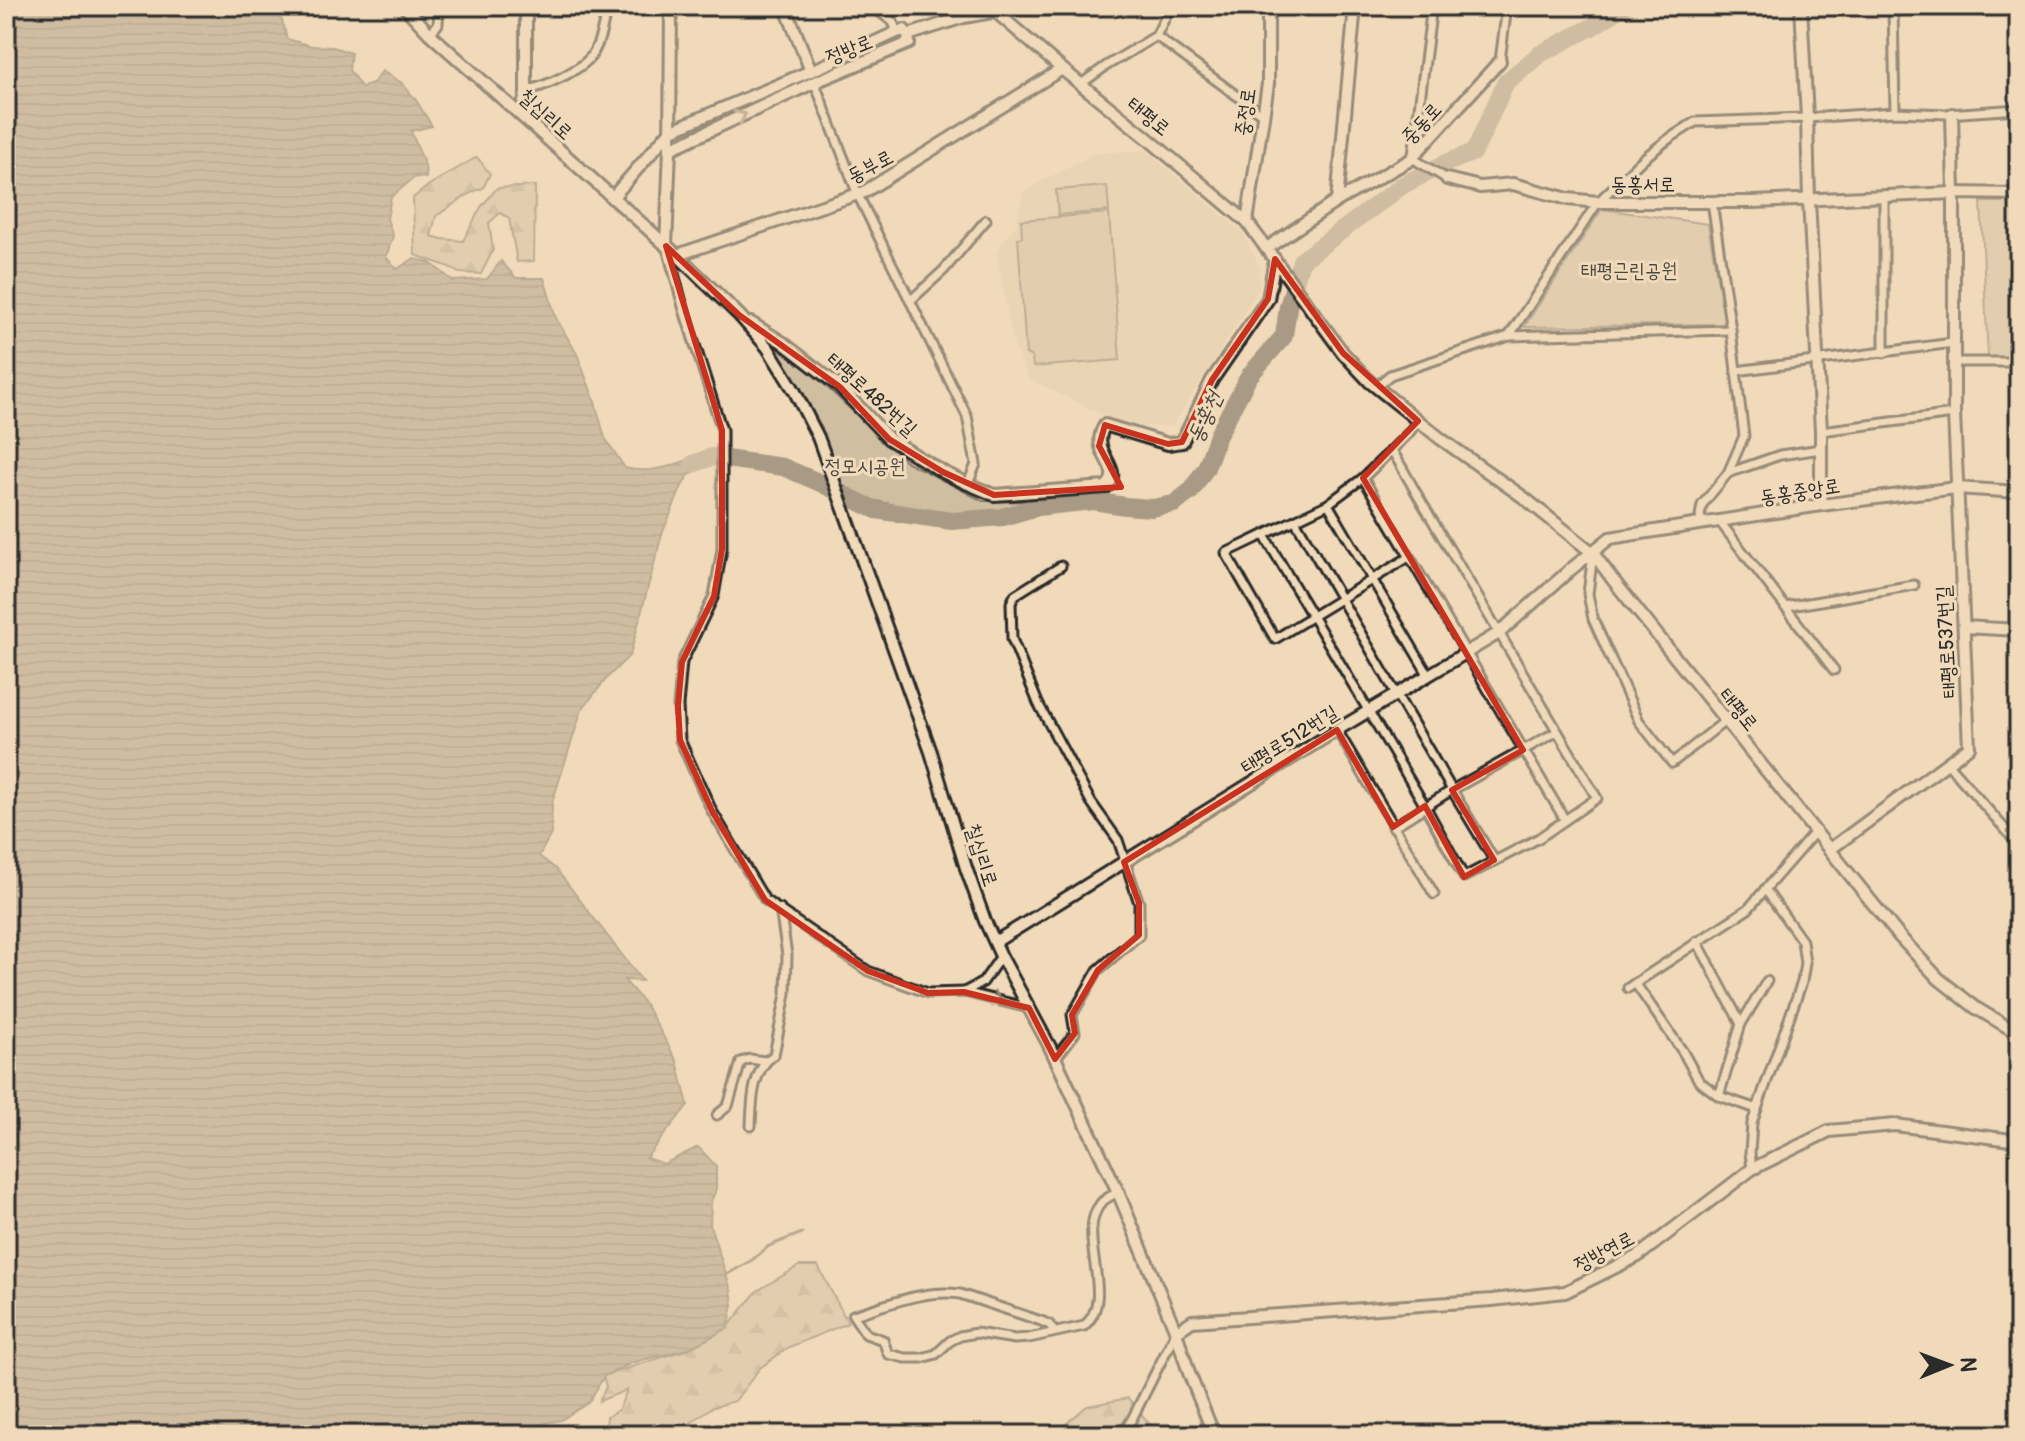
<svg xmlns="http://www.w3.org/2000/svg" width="2025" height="1441" viewBox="0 0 2025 1441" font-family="Pangolin,'Poor Story',sans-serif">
	<defs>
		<pattern id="forest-firs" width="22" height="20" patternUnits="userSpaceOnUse" patternTransform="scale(2)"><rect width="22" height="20" fill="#d0bea1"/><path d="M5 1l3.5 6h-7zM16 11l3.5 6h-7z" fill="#b3a38b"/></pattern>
		<pattern id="water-rules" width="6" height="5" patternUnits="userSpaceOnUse" patternTransform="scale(2)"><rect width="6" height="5" fill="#a89a84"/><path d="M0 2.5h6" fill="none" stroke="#897e6c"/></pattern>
	</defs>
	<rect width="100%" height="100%" fill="#f1dab9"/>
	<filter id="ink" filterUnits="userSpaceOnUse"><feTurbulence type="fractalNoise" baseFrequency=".0125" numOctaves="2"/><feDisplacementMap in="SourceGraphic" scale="16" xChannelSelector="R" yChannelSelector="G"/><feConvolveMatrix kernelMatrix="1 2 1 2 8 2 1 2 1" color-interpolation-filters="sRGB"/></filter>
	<g filter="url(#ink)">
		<path fill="#e1ccae" d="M1145 150 1242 232 1260 267 1259 289 1172 426 1127 427 1029 379 1014 347 996 252 1016 225 1023 191 1096 153Z"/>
		<g fill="url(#forest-firs)" stroke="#7e7466" stroke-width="2">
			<path d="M477 157 490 174 483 188C466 193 451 207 436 216L431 236 442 239 463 241 481 207 497 188 535 186 534 261 517 262 509 218 500 213 489 223 493 250 481 274 459 273 449 267 415 255 413 198 429 185Z"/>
			<path d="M799 1266H818L848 1323 789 1347 760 1368 735 1401 711 1408 684 1428 663 1425 651 1435H605L607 1417 619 1409 627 1390 599 1401 606 1387 603 1376 688 1349 727 1328 757 1291Z"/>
			<path d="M1128 1398 1157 1433 1156 1435H1064L1062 1427 1087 1406Z"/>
		</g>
		<g fill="#d0bea1" stroke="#7e7466" stroke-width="2">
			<path d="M1107 186 1109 211 1058 215 1056 190Z"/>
			<path d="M1981 202H2019V359L1988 360Z"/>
			<path d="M1602 209 1708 224 1725 324 1524 327Z"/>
			<path d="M1109 213 1120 360 1033 367 1032 357 1026 354 1018 238 1022 237 1021 220Z"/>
			<path d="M769 333 907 462 983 501 1083 502 957 518 842 494Z"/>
		</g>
		<path fill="url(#water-rules)" stroke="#766e60" stroke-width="2" d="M6 6H196L212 17H227L244 6H263L282 20 287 39 312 46 333 47 351 53 349 70 362 88 374 82 382 71 402 83 416 100 432 126 411 131 425 166 426 178 415 177 391 197 387 219 393 236 386 257 397 269 413 259 429 262 453 281 487 279 501 261 516 278H544L556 318 577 354 595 402 605 438 625 468C655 476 685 461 712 450L715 458 688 476 682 486 662 534 630 655 607 678 582 709 552 803 551 834 539 856 556 869 642 981 624 980 645 1004 677 1061 688 1105 646 1158 664 1164 698 1147 716 1166V1190L711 1201 710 1225 731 1290 733 1305 728 1328 688 1349 634 1362 604 1376 589 1402 561 1420 545 1423 533 1435H6Z"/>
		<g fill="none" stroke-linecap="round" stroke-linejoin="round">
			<path stroke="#766e60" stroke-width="3" d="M726 1275 752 1260 769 1246 802 1233"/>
			<path stroke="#a89a84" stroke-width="18" d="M693 464 712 457 783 467 816 481 876 510 952 521 1003 517 1037 507 1093 501 1125 506 1152 508 1174 504 1191 491 1206 468 1218 435 1249 376 1284 336 1288 307 1301 261 1403 185 1446 163 1474 152 1506 82 1540 54 1592 27 1624 6"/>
			<g stroke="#2b2b2b" stroke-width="13">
				<g id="street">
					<path d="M872 6 893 22 897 32"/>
					<path d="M1893 6 1895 112"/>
					<path d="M430 34 438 24 439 6"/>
					<path d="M1156 36 1263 115"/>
					<path d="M1500 61 1507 6"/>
					<path d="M814 81 858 195 967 416 976 464 968 484"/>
					<path d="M1081 84 1106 66 1156 36 1171 6"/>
					<path d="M526 90C543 88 583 69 592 55 600 43 605 20 606 6"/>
					<path d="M2019 135V136"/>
					<path d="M1413 155 1432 6"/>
					<path d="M1412 158 1447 179"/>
					<path d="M667 248 684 310 722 430V549L714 596 682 662 678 706 680 740 712 811 765 900 868 971 928 993 964 992 1029 1008"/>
					<path d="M910 301 944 270 986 220"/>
					<path d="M1509 336 1598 202 1644 158 1670 138 1695 122 1807 118 1895 112 1947 114 2019 109"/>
					<path d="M1884 353V196"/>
					<path d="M1953 362H2019"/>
					<path d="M1736 371 1953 343"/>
					<path d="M1376 387 1390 375 1509 336 1731 330"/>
					<path d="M1821 431 1954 414"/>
					<path d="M1728 473 1780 455 1821 449"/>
					<path d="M1363 478 1565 820"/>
					<path d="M1328 504 1429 676"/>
					<path d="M1295 520 1452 790 1494 860"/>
					<path d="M1720 522 1834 670"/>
					<path d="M1703 524 1700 516 1702 505 1728 473 1744 436 1731 330 1712 202"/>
					<path d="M1264 535 1425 806 1464 877 1539 838 1597 798 1418 496 1392 450"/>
					<path d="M1593 553 1588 594 1593 619 1639 721 1672 763 1725 721"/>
					<path d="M1409 557 1275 639 1226 553 1328 504 1363 478 1408 434 1418 421"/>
					<path d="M1785 607 1914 585"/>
					<path d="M1337 730 1434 894"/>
					<path d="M1947 763 2019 845"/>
					<path d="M1393 827 1452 790 1556 732"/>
					<path d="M1697 941 1741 1024"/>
					<path d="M1635 983 1683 1052 1699 1081 1719 1096 1757 1109"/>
					<path d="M1628 988 1748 909 1815 832"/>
					<path d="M964 992 983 982 1001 956"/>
					<path d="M1055 1059 1075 1033 1072 1015 1098 970 1139 935V903L1118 840 1091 802 1038 703 1012 639 1011 603 1015 595 1061 566"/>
					<path d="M1719 1096 1741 1024 1767 981"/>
					<path d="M717 1115 728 1106 741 1062 750 1059 765 1061"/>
					<path d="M751 1126C752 1102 752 1069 774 1055L786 994 787 955 780 909"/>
					<path d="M1752 1169 1750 1153 1752 1123 1802 982 1805 963 1802 941 1765 889"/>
					<path d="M1054 1332 1050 1325 1041 1321 960 1294C924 1289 888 1305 853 1315L866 1334 883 1340 888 1354 905 1358H922L936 1354 950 1341 960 1336 976 1333 1015 1339 1029 1338 1084 1326C1118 1297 1074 1236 1101 1203 1105 1198 1113 1195 1118 1192"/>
					<path d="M1122 1435 1132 1419 1176 1332"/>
				</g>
			</g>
			<g stroke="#2b2b2b" stroke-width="16">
				<g id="secondary">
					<path d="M404 6 430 34 677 255 739 315 768 348 794 390 818 437 931 752 966 868 985 921 1001 956 1050 1047 1118 1192 1176 1332 1189 1373 1214 1435"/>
					<path d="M785 6 811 71"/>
					<path d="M989 6 1062 69 1146 137 1247 222 1343 353 1370 382 1441 439 1523 497 1593 553 1613 580 1899 936 1939 979 1976 1008 2019 1034"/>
					<path d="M1801 6 1807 118 1809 200 1821 431V505"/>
					<path d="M908 35 964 17 1027 6"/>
					<path d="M521 115 526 94V6"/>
					<path d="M670 149 815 82 909 43 908 35"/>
					<path d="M1447 179 1480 187 1513 184 1568 199 1598 202H1753L1954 193 2019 194"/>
					<path d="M612 198 670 131 827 64 897 32 904 30 908 35"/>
					<path d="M1337 201 1355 6"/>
					<path d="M1247 222 1268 84V6"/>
					<path d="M666 246 670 149 671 6"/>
					<path d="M1267 248 1337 201 1410 160 1500 61"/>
					<path d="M677 255 864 192 1062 69"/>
					<path d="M751 323 782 342 840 387 889 439 943 472 968 484 994 495 1106 487C1127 468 1087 453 1105 425L1168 444 1182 442 1212 380 1268 299 1275 259"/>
					<path d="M1964 627 2019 630"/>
					<path d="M1829 850 1969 747 1954 414V193L1952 114"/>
					<path d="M995 942 1337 730 1499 633 1570 570 1610 538 1821 505 1956 488 2019 492"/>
					<path d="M1176 1332 1192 1321 1492 1300 1565 1292 1638 1256 1752 1169 1829 1131 1895 1125 2019 1141"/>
				</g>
			</g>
			<use href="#street" stroke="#f1dab9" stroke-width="7"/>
			<use href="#secondary" stroke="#f1dab9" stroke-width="10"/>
		</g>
		<defs><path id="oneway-chevron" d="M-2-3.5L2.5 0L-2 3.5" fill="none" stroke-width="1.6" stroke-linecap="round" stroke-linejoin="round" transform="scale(2)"/></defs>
		<g stroke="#8e8272">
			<use href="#oneway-chevron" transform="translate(741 116) rotate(-25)"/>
			<use href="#oneway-chevron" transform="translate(997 1000) rotate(14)"/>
		</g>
	</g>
	<path d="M0 0H2025V1441H0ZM666 246 739 315 840 387 889 439 943 472 994 495 1121 487 1099 446 1105 425 1168 444 1182 442 1212 380 1268 299 1275 259 1343 353 1418 421 1363 478 1523 750 1452 790 1494 860 1464 877 1425 806 1393 827 1337 730 1124 862 1139 903V935L1098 970 1072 1015 1075 1033 1055 1059 1029 1008 964 992 928 993 868 971 765 900 712 811 680 740 678 706 682 662 714 596 722 549V430Z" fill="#f1dab9" fill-opacity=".55" fill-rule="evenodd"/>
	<path fill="none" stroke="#c8321e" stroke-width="6" stroke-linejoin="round" d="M666 246 739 315 840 387 889 439 943 472 994 495 1121 487 1099 446 1105 425 1168 444 1182 442 1212 380 1268 299 1275 259 1343 353 1418 421 1363 478 1523 750 1452 790 1494 860 1464 877 1425 806 1393 827 1337 730 1124 862 1139 903V935L1098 970 1072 1015 1075 1033 1055 1059 1029 1008 964 992 928 993 868 971 765 900 712 811 680 740 678 706 682 662 714 596 722 549V430Z"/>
	<g text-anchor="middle" stroke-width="6" stroke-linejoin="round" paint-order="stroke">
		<g font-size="20" fill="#2b2b2b" stroke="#f1dab9">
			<text transform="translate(849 49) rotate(-22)" y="7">정방로</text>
			<text transform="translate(1245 112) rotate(-82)" y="7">중정로</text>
			<text transform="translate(546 114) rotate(42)" y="7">칠십리로</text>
			<text transform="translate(1149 116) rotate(39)" y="7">태평로</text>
			<text transform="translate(1421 123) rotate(-47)" y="7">중동로</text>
			<text transform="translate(870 166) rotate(-28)" y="7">동부로</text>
			<text x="1643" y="191">동홍서로</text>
			<text transform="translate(872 394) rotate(42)" y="7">태평로482번길</text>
			<text transform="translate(1800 491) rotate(-9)" y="7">동홍중앙로</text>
			<text transform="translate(1946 642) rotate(-93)" y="7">태평로537번길</text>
			<text transform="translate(1739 709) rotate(51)" y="7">태평로</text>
			<text transform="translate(1289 739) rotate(-32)" y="7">태평로512번길</text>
			<text transform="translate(982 855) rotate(72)" y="7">칠십리로</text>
			<text transform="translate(1604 1251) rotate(-28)" y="7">정방연로</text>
		</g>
		<g font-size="20" fill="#4c4843" stroke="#f1dab9">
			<text x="1629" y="277">태평근린공원</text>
			<text x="865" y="473">정모시공원</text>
		</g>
		<g font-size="22" font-style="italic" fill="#4a4741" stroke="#f1dab9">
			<text transform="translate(1204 417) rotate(-65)" y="8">동홍천</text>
		</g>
	</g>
	<rect width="2025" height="1441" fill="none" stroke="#f1dab9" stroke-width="32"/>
	<rect x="16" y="16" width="1993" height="1409" fill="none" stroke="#2b2b2b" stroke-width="3" filter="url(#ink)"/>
	<g transform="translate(1949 1365) rotate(89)" stroke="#f1dab9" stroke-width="6" paint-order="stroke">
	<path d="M0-6L14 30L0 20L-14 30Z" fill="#2b2b2b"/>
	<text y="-12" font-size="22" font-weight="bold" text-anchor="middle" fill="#2b2b2b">N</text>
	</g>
</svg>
